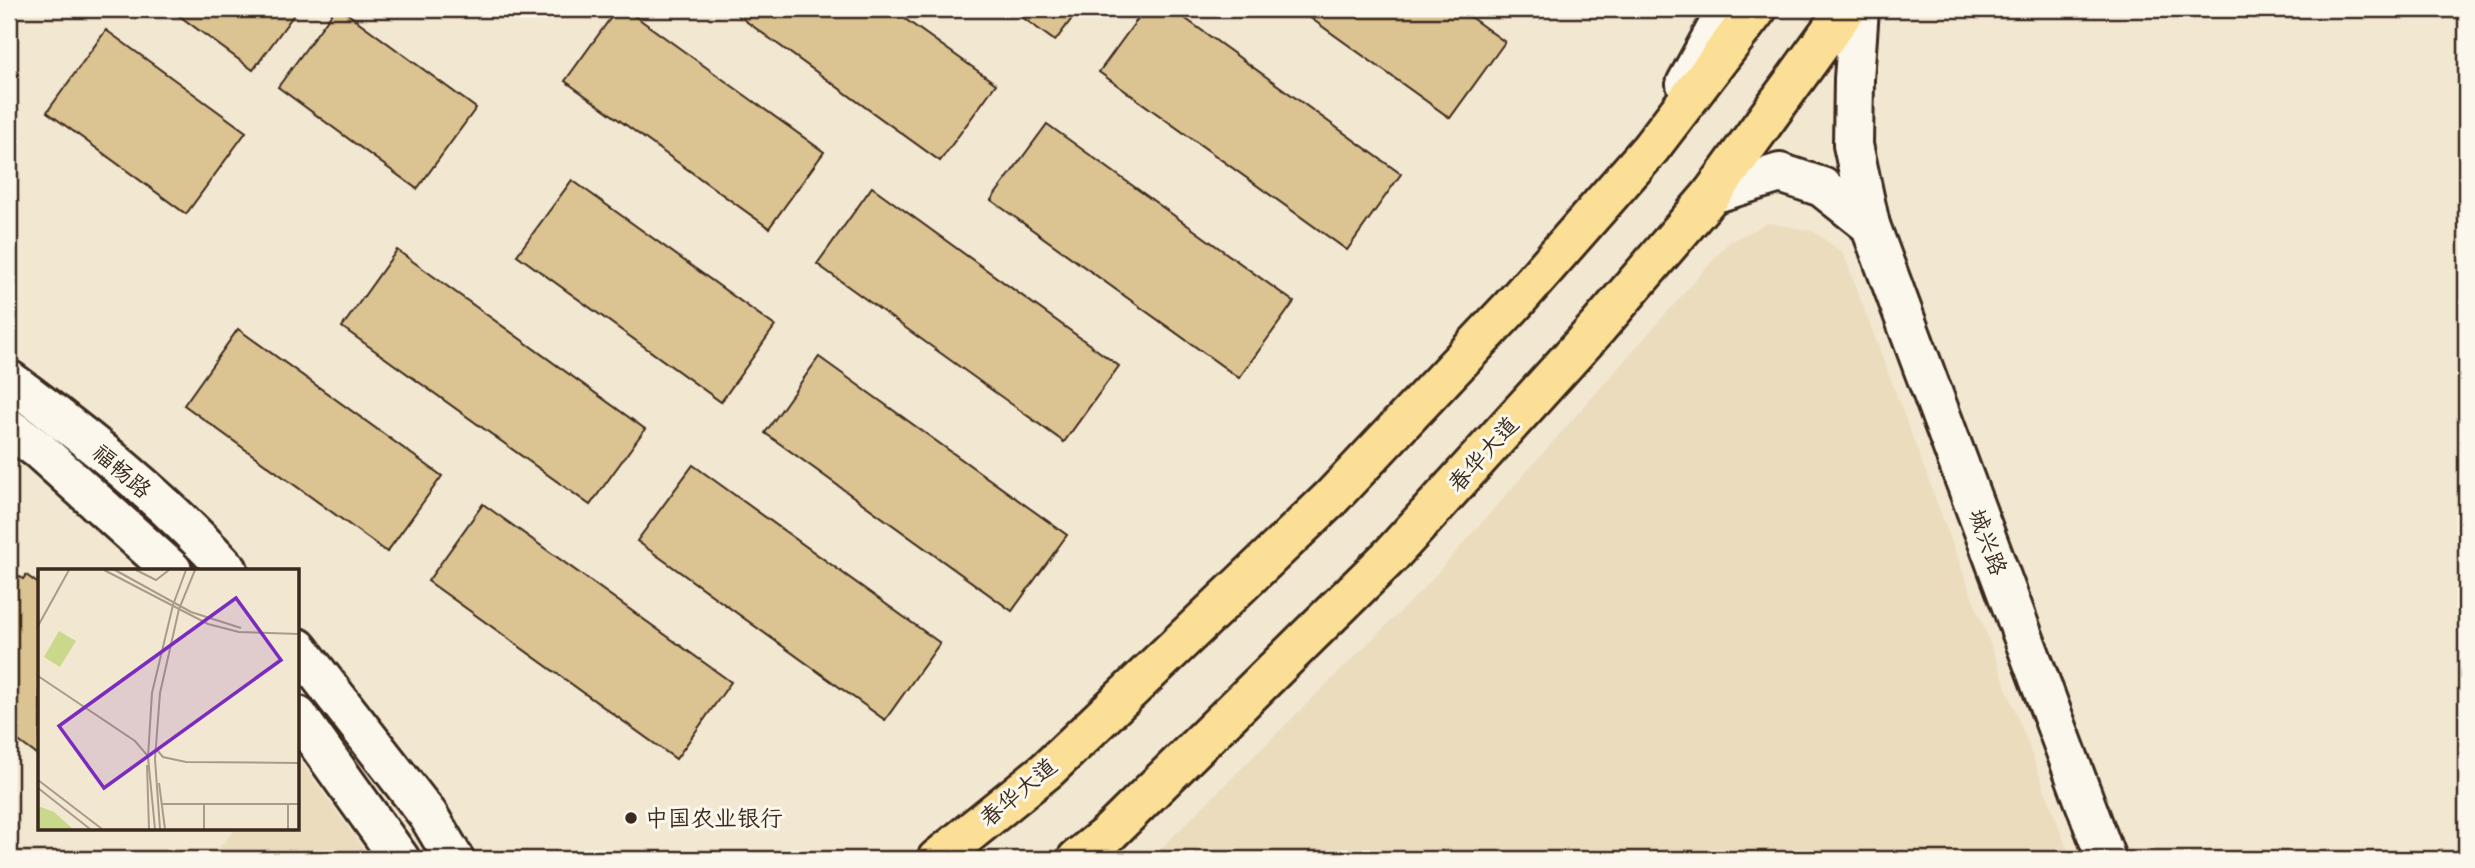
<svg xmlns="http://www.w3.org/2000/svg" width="2475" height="868" viewBox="0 0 2475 868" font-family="Dekko,'LXGW WenKai TC',sans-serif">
	<rect width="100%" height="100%" fill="#f2e7d1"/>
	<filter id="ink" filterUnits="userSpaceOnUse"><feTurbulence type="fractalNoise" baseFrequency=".0143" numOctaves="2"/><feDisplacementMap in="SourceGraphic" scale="14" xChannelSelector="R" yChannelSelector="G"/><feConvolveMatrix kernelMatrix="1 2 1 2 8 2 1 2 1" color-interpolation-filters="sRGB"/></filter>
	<g filter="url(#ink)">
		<g fill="#ebdcbe">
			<path d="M1768 223 1813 231 1843 253 2071 859H1150L1424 588 1729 242Z"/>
			<path d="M298 758 371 859H210L236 828H298Z"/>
		</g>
		<g fill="#dcc392" stroke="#3b2a1e" stroke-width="2">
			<path d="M170 9H298L253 70Z"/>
			<path d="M335 9H341L476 108 417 189 278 87Z"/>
			<path d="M617 9H625L824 152 769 228 565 81Z"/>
			<path d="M729 9H891L996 84 940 161Z"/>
			<path d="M1011 9H1079L1055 41Z"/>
			<path d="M1145 9H1172L1401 174 1347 250 1099 72Z"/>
			<path d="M1298 9H1459L1505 42 1450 118Z"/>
			<path d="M106 30 246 132 186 214 47 112Z"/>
			<path d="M1047 124 1294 302 1239 378 991 200Z"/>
			<path d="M572 180 775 326 721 402 517 255Z"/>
			<path d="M872 187 1119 366 1064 442 817 264Z"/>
			<path d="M397 250 645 429 590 505 342 327Z"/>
			<path d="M238 329 442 476 387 552 184 405Z"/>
			<path d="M819 357 1067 535 1012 611 765 433Z"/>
			<path d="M693 465 940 643 885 720 637 541Z"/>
			<path d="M483 504 731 682 676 759 428 581Z"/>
			<path d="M9 569 23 579 26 575 40 585V757L9 734Z"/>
		</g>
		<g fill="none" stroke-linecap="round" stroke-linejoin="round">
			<g stroke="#3b2a1e" stroke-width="44">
				<g id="tertiary">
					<path d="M1859 9 1854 79 1853 145 1870 225 2106 859"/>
					<path d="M1686 84 1727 9"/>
					<path d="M1712 194 1780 173 1822 187 1870 225"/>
				</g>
			</g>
			<g stroke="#3b2a1e" stroke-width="44">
				<g id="secondary">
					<path d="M9 380C86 437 164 499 228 570"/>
					<path d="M9 428 39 450 172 570"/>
					<path d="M298 648 428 815 454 859"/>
					<path d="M298 716 400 859"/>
				</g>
			</g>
			<g stroke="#3b2a1e" stroke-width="44">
				<g id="primary">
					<path d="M937 859 1047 770 1330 499 1512 306 1650 149 1757 9"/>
					<path d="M1077 859 1108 834 1391 555 1598 327 1712 194 1846 9"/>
				</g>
			</g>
			<use href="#tertiary" stroke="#fbf7ec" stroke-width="38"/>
			<use href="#secondary" stroke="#fbf7ec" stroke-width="38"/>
			<use href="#primary" stroke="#fbdf96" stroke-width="38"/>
		</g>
	</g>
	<circle fill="#3b2a1e" stroke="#fbf7ec" stroke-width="2.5" cx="631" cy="818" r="7"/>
	<g text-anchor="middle" stroke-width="6" stroke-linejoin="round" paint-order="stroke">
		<g font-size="23" fill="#3b2a1e" stroke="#fbf7ec">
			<text transform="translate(1483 454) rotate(-48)" y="8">春华大道</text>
			<text transform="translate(122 471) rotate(41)" y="8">福畅路</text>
			<text transform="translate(1988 542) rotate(70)" y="8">城兴路</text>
			<text transform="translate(1018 792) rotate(-40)" y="8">春华大道</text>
		</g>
		<g font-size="23" fill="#3b2a1e" stroke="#fbf7ec" text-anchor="start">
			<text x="645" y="826">中国农业银行</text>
		</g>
	</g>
	<g transform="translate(38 569)">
		<rect width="261" height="261" fill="#f2e7d1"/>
		<path d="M21 62 38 72 22 98 6 88ZM0 237 16 243 35 260H0Z" fill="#cad88c"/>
		<path fill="none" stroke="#a99b89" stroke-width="2" d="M66 1 170 55 201 63 261 65M77 1 153 43 203 59M98 1 118 11 131 1M0 57 31 1M0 107 97 172 109 186M119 181 125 188 148 193 261 194M109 196 111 260M0 211 64 260M121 214 127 260M0 219 52 260M124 235H261M166 235V260M250 235V260M117 260 110 188 114 124 135 36 148 1M122 260 117 190 122 124 141 40 157 1"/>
		<path fill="#7b2cbf" fill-opacity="0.15" stroke="#7b2cbf" stroke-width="3.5" d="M198 29 243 91 66 219 21 157Z"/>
		<rect width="261" height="261" fill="none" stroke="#3b2a1e" stroke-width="3.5"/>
	</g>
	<rect width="2475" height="868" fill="none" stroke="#fbf7ec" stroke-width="35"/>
	<rect x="18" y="18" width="2440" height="833" fill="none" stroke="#3b2a1e" stroke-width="2.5" filter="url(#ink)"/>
</svg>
